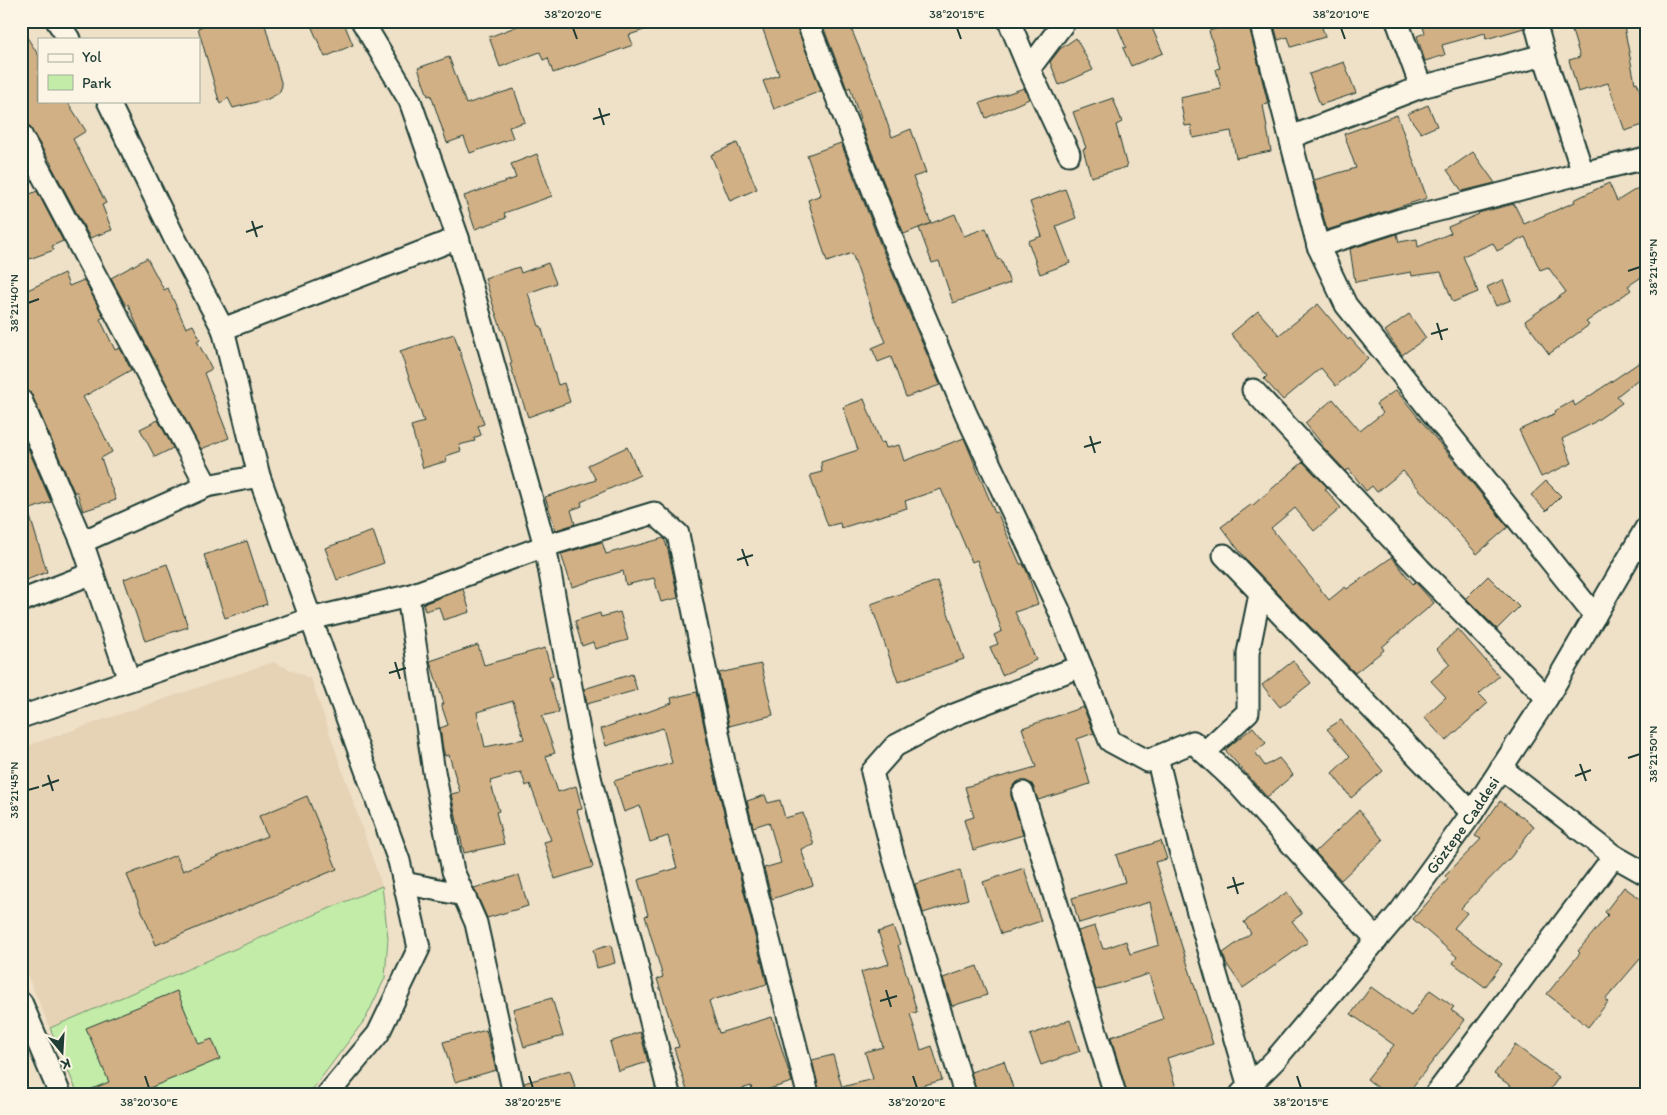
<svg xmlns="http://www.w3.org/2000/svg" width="1667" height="1115" viewBox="0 0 1667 1115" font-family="Itim,sans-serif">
	<rect width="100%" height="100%" fill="#efe0c8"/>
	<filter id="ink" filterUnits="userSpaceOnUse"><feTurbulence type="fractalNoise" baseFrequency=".02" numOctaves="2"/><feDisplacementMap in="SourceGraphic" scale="10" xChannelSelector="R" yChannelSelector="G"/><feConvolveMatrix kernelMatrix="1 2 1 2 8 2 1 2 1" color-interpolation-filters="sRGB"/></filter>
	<g filter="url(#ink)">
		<path fill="#e6d2b4" d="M273 662 311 679 382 886 50 1028 21 960V748Z"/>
		<path fill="#c2eca8" stroke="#70946e" d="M382 886 388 938 385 978 366 1018 309 1094H78L50 1028Z"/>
		<g fill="#d2b085" stroke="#1f3d34" fill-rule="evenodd">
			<path d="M204 21H264L282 86 279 93 268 99 233 108 228 98 220 104 198 28 205 25Z"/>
			<path d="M309 21H343L353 45 325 57Z"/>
			<path d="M531 21H662V24L629 35 633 45 553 73 548 58 543 60 540 52 500 67 489 37Z"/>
			<path d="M760 21H795L821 91 774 109 763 81 779 75Z"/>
			<path d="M821 21H848L874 84 892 137 911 129 926 173 913 177 931 223 904 234 865 135 850 87 847 89Z"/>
			<path d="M1115 21H1149L1163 53 1131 66 1123 48 1126 47Z"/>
			<path d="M1242 21H1248L1268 104 1263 105 1271 151 1236 158 1231 131 1193 138 1191 125 1185 126 1180 98 1221 89 1216 69 1220 68 1209 31Z"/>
			<path d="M1273 21H1326V25L1322 27 1325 37 1291 47 1288 37 1278 40Z"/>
			<path d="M1421 21H1523L1524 28 1486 39 1485 33 1442 45 1445 55 1425 61 1417 36 1425 33Z"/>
			<path d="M1569 21H1623L1635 83 1637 82 1646 107V124L1625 131 1608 83 1578 92 1569 60 1580 57Z"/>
			<path d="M21 28 39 56V101H67L86 131 73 139 106 203 102 205 112 230 90 238 51 165H52L21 112Z"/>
			<path d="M1076 38 1093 70 1059 85 1050 62 1060 49Z"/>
			<path d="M449 57 466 104 514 89 525 122 509 127 513 138 470 153 464 137 447 143 431 95 428 96 418 68Z"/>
			<path d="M1344 62 1356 93 1320 105 1309 74Z"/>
			<path d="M1024 88 1029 99 986 118 980 103Z"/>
			<path d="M1113 98 1122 122 1116 125 1127 167 1091 177 1083 149 1086 148 1073 112Z"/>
			<path d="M1428 105 1437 126 1421 133 1407 114Z"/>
			<path d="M1397 115 1427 198 1327 230 1314 180 1356 168 1344 134Z"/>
			<path d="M737 143 757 189 730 201 711 155Z"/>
			<path d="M841 143 881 246 940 385 906 397 891 357 878 362 872 348 886 342 872 310 852 253 827 262 808 200 821 195 807 155Z"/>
			<path d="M1473 152 1495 183 1462 191 1447 170Z"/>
			<path d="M537 154 552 196 504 213 506 218 475 229 464 196 516 178 511 164Z"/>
			<path d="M1609 183 1617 201 1646 183V274L1628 286 1631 290 1586 322 1589 325 1549 354 1525 321 1566 292 1548 267 1540 270 1525 237 1497 251 1493 243 1463 256 1478 292 1453 302 1441 272 1412 276 1411 272 1355 282 1350 249 1397 234 1399 242 1417 239 1418 247 1451 233 1448 227 1479 214 1478 213 1514 204 1524 224 1575 202 1574 200Z"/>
			<path d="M1065 189 1076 218 1056 226 1070 263 1040 274 1028 241 1042 236 1030 202Z"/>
			<path d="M37 191 63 241 52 246 54 250 21 262V198Z"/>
			<path d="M955 214 964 236 986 228 998 260 1001 259 1010 283 953 303 939 261 932 263 919 228Z"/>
			<path d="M147 258 164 290 168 288 186 328 193 325 200 339 197 341 212 369 204 373 229 438 201 449 142 337 128 304 126 306 111 278Z"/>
			<path d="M548 263 556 283 528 293 539 326H541L558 385 564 383 570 402 528 417 510 364 512 363 503 331H502L494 308 485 278 519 267 521 273Z"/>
			<path d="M64 273 69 286 84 280 104 317 100 319 115 350 120 348 131 370 83 397 100 427 112 452 101 458 116 500 83 511 77 492H74L32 395 28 390 21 388V293Z"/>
			<path d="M1503 280 1511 300 1496 306 1487 287Z"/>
			<path d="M1318 304 1348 340 1350 338 1368 358 1336 386 1321 368 1283 400 1264 379 1267 376 1231 334 1258 311 1279 335Z"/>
			<path d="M1409 314 1426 338 1402 355 1385 331Z"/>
			<path d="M454 334 484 424 478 426 481 435 474 438 475 441 459 445 461 451 446 456 447 461 423 468 411 426 424 422 400 351Z"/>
			<path d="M1646 358V373L1617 396 1622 403 1593 423 1562 439 1572 463 1541 477 1519 430 1556 413 1555 411 1573 401 1575 406Z"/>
			<path d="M1396 390 1508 527 1477 554 1403 471 1377 492 1372 486 1366 491 1349 469 1346 471 1322 446 1323 445 1305 423 1333 399 1360 431 1383 413 1376 404Z"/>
			<path d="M864 399 881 443 884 442 886 448 899 445 904 461 964 438 995 513 997 512 1020 564H1023L1027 572 1038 604 1015 612 1036 660 1002 675 990 647 998 644 994 635 1002 631 977 560 972 562 941 489 905 501 907 508 841 528 840 523 828 526 810 475 822 472 821 462 858 450 843 407Z"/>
			<path d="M158 420 173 448 155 457 140 429Z"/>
			<path d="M21 432 51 502 28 510 47 572 21 582Z"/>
			<path d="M627 447 640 475 581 502 582 506 571 510 575 524 556 530 545 497 596 480 588 465Z"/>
			<path d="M1303 462 1327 487 1325 489 1341 508 1314 531 1295 508 1271 528 1329 600 1345 587 1347 589 1392 557 1413 584 1415 582 1434 603 1382 647 1384 650 1355 673 1248 562 1221 527 1252 504 1253 505Z"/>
			<path d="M1546 481 1561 496 1546 511 1531 495Z"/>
			<path d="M373 531 384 563 337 580 325 548Z"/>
			<path d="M664 538 668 550 678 598 661 602 654 578 626 585 623 571 572 587 561 554 602 542 606 554Z"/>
			<path d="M247 541 267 604 225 618 204 555Z"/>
			<path d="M167 564 188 627 145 641 124 579Z"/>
			<path d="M1488 576 1519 607 1497 629 1466 598Z"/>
			<path d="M937 581 964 659 898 682 871 604Z"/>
			<path d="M463 589 470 612 443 620 439 607 425 611 423 604Z"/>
			<path d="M620 612 628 640 595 649 593 642 582 646 575 621 600 613 601 617Z"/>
			<path d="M1458 629 1499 676 1479 694 1488 703 1446 741 1424 717 1446 697 1431 681 1450 664 1436 649Z"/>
			<path d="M478 645 484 665 545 648 553 676 549 677 559 712 542 716 555 753 546 756 558 792 576 786 582 809 577 810 593 867 555 879 544 842 551 840 530 784 526 786 521 772 490 781 499 811 496 812 504 844 464 853 451 794 460 792 449 755 445 756 443 749 440 728 448 725 441 704H444L430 661ZM513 701 524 739 485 747 477 712Z"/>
			<path d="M1293 661 1311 683 1280 707 1262 685Z"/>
			<path d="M761 664 773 715 729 726 719 673Z"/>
			<path d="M632 674 637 690 587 704 584 689Z"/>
			<path d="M697 692 712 765 767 984 709 1001 719 1033 772 1017 792 1082 753 1094 751 1086 726 1094H688L674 1048 679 1047 657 979 663 977 645 916 648 915 638 880 677 868 668 836 650 842 640 806 624 812 614 781 672 763 663 728 606 746 601 729 672 703 671 698Z"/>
			<path d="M1083 707 1094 733 1077 739 1090 784 1038 800 1032 784 1026 781H1019L1014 784 1011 790V796L1023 835 973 850 964 820 974 817 965 787 1036 767 1022 728Z"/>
			<path d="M1341 720 1383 771 1351 798 1332 773 1350 756 1327 729Z"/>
			<path d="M1253 727 1266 743 1255 752 1265 766 1279 758 1293 775 1267 797 1225 750Z"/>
			<path d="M765 795 768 803 780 800 785 818 803 813 814 845 801 849 813 885 772 899 764 868 781 863 769 822 753 827 747 801Z"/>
			<path d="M307 796 337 869 156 945 127 875 176 855 183 871 267 836 259 816Z"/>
			<path d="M1500 801 1534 826 1511 857 1461 908 1467 913 1454 928 1502 964 1485 987 1453 963 1457 957 1413 919 1448 879 1445 876 1481 839 1475 836Z"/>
			<path d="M1359 810 1383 840 1341 880 1315 852Z"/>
			<path d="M1161 841 1167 859 1155 862 1213 1044 1167 1058 1176 1088 1158 1094H1127L1111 1037 1163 1019 1149 974 1096 990 1078 931 1095 926 1103 949 1126 941 1130 954 1159 945 1150 902 1079 923 1072 898 1125 882 1116 855Z"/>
			<path d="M1024 868 1041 921 1001 934 983 882Z"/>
			<path d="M960 870 968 899 923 913 915 884Z"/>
			<path d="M519 875 528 906 487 918 474 888Z"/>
			<path d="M1624 887 1646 903V952L1605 1000 1608 1002 1588 1027 1547 994 1580 953 1578 951 1608 915 1605 912Z"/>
			<path d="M1287 892 1302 914 1292 921 1308 942 1243 988 1226 963 1223 953 1251 933 1244 922Z"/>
			<path d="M893 927 900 944 898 945 917 1012 910 1014 921 1050 932 1046 942 1080 893 1094H820L812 1060 833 1055 842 1087 873 1079 865 1052 883 1047 861 972 889 964 878 932Z"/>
			<path d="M611 945 615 963 597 968 593 950Z"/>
			<path d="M977 966 987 995 952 1006 943 978Z"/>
			<path d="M1371 987 1411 1016 1430 990 1454 1007 1451 1010 1465 1020 1407 1094H1386L1367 1079 1394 1045 1351 1014Z"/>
			<path d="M177 991 199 1044 212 1039 220 1059 135 1094H80L109 1082 86 1028Z"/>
			<path d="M552 998 563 1036 524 1047 513 1009Z"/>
			<path d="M1070 1020 1080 1051 1041 1065 1030 1035Z"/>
			<path d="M486 1030 496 1070 455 1082 443 1042Z"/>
			<path d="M640 1032 648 1062 618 1071 610 1042Z"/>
			<path d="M1515 1045 1559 1077 1547 1094H1522L1494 1074Z"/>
			<path d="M1004 1061 1015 1094H977L971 1072Z"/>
			<path d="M570 1070 577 1094H526L524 1083Z"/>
		</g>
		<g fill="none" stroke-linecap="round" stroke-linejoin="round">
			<g stroke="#1f3d34" stroke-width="25">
				<g id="minor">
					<path d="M57 21 69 39"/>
					<path d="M362 21 410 101 458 238 545 546 654 513 678 534 724 762 808 1094"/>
					<path d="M807 21 893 241 966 414 1059 610 1110 741 1147 761 1193 742 1238 784 1377 940"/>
					<path d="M1009 21 1029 69 1065 21"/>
					<path d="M1260 21 1318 246 1346 305 1595 616"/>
					<path d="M1535 21 1544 55 1583 173 1646 158"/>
					<path d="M1029 69 1069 154"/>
					<path d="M1421 87 1544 55"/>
					<path d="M108 101 174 237 223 329 259 476 399 861 419 948 378 1034 328 1094"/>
					<path d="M21 135 207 486"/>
					<path d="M1291 137 1421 87 1397 21"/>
					<path d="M1318 246 1400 220 1583 173"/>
					<path d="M223 329 458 238"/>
					<path d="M1253 390 1420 569 1547 698"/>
					<path d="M21 400 82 542 129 680"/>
					<path d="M82 542 207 486 259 476"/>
					<path d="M1224 555 1472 813"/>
					<path d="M408 596 433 766 453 871 476 923 514 1094"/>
					<path d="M21 601 93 573"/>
					<path d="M21 717 310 619 408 596 545 546 581 741 669 1094"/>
					<path d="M1205 752 1248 712V653L1260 594"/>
					<path d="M1157 757 1179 847 1249 1087"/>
					<path d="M1501 768 1614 856 1646 874"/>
					<path d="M1023 793 1115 1094"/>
					<path d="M404 883 464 895"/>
					<path d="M21 1002 60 1094"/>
					<path d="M965 1094 893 855 872 772 895 746 954 715 1081 666"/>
					<path id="s1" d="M1241 1094 1275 1060 1400 912 1472 813 1547 698 1646 528"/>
					<path d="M1436 1094 1614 856"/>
				</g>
			</g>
			<use href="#minor" stroke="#fcf5e5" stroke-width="21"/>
		</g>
	</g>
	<path fill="none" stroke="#1f3d34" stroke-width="2" d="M573 28 577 39M957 28 961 39M1341 28 1345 39M599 108 604 125M593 119 610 114M252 221 257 237M246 232 263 226M1628 271 1640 267M28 303 39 299M1437 323 1442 340M1431 334 1448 329M1090 436 1095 453M1084 447 1101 442M742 549 748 566M737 560 753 555M395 662 400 679M389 673 406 668M1628 758 1640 754M1580 764 1586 781M48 775 53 791M1575 776 1591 770M42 786 59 780M28 790 39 787M1233 877 1238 894M1227 888 1244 883M886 990 891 1007M880 1001 897 996M145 1076 149 1088M529 1076 533 1088M913 1076 917 1088M1297 1076 1301 1088"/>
	<g text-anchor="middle" stroke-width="4.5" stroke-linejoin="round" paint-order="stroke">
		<g font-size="16" fill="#1f3d34" stroke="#fcf5e5">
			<text dy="6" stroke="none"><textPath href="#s1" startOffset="349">Göztepe Caddesi</textPath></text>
		</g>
	</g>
	<rect width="1667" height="1115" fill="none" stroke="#fcf5e5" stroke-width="55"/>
	<rect x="38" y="38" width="162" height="65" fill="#fcf5e5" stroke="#a4ab9e"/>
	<rect x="48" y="54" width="25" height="8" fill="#fcf5e5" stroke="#a4ab9e"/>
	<text x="82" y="62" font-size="15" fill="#1f3d34">Yol</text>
	<rect x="48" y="75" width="25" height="15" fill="#c2eca8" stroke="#a4ab9e"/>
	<text x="82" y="88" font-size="15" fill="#1f3d34">Park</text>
	<g transform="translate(62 1052) rotate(162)" stroke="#fcf5e5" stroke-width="4" paint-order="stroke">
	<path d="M0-4L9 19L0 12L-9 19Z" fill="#1f3d34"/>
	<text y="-8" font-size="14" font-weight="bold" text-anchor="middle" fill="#1f3d34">K</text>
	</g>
	<rect x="28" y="28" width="1612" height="1060" fill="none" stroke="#1f3d34" stroke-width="2"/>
	<g font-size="12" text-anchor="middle" fill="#1f3d34">
		<text x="573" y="18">38°20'20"E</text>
		<text x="957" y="18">38°20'15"E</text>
		<text x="1341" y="18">38°20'10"E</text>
		<text transform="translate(1653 267) rotate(-90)" y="4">38°21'45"N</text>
		<text transform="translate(14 303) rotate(-90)" y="4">38°21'40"N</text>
		<text transform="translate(1653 754) rotate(-90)" y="4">38°21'50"N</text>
		<text transform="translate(14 790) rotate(-90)" y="4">38°21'45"N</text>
		<text x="149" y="1106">38°20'30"E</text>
		<text x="533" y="1106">38°20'25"E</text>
		<text x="917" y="1106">38°20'20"E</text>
		<text x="1301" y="1106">38°20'15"E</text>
	</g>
</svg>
